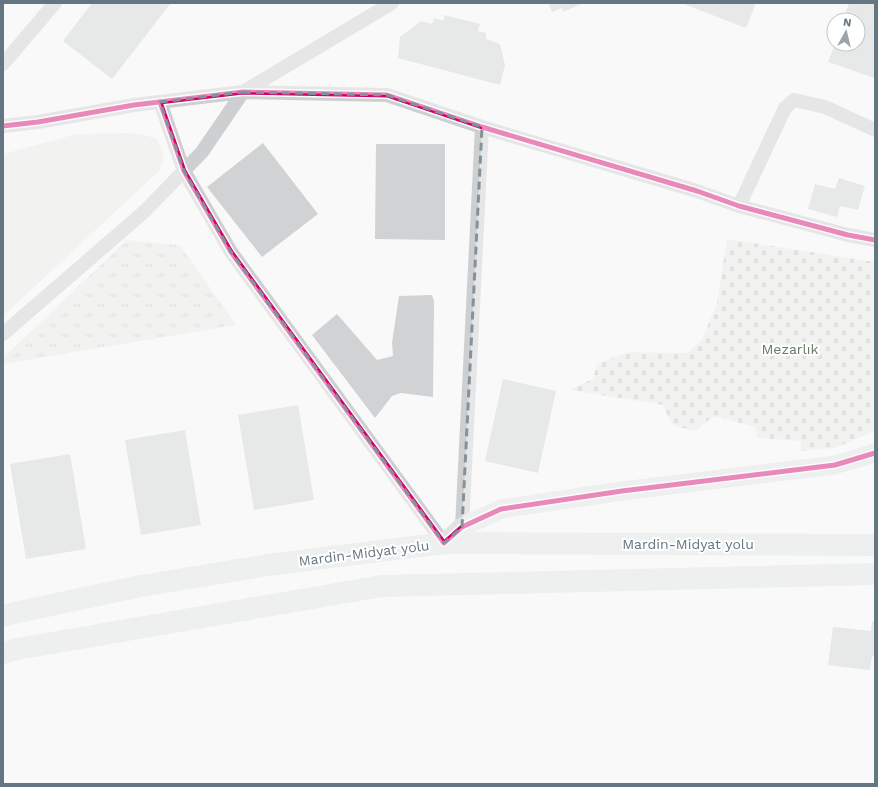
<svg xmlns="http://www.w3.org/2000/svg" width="878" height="787" viewBox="0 0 878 787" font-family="'Work Sans',sans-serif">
	<defs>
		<pattern id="grass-tufts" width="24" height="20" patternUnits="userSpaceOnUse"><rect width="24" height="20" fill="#e8ebe6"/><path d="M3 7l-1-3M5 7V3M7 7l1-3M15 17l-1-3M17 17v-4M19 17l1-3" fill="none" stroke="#c0c3c0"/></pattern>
		<pattern id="cemetery-stones" width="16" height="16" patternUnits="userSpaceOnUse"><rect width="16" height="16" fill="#e8ebe6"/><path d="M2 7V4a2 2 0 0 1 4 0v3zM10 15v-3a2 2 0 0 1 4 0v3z" fill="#c0c3c0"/></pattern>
	</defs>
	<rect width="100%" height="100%" fill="#f9f9f9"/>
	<path fill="url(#grass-tufts)" d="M127 240 180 245 236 325 3 364V358Z"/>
	<path fill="url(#cemetery-stones)" d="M727 239 875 262V431L835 448 801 451V441L758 438 755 427 714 416 694 431 672 425 663 405 570 390 593 379 597 364 628 352 687 353 702 340 717 303Z"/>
	<path fill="#e8ebe6" d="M125 133 141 134 157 139C164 154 166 156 159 171L3 316V154L77 134Z"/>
	<g fill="#d0d2d3">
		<path d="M92 3H171L112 79 63 41Z"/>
		<path d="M548 3H584L563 12 562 8 552 12Z"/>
		<path d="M681 3H756L746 28Z"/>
		<path d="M849 3H875V78L828 62 835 44H858V20H843Z"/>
		<path d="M444 15 480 24 478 31 486 33V39L500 44 505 65 500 85 398 58 400 37 421 21 432 24 434 18 444 21Z"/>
		<path d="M263 143 318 214 262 257 207 187Z"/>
		<path d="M376 144H445V240L375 239Z"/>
		<path d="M839 178 865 186 858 210 840 206 837 217 808 209 815 184 835 189Z"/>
		<path d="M432 295 434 301 433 397 401 393 392 396 375 418 312 335 337 314 377 360 393 356 392 343 399 296Z"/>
		<path d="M503 379 556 391 538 473 485 461Z"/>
		<path d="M298 405 314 500 254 510 238 415Z"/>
		<path d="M185 430 201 525 141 535 125 440Z"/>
		<path d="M70 454 86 549 26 559 10 464Z"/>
		<path d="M872 621 875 622V657L872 656 870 670 828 665 833 627 871 631Z"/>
	</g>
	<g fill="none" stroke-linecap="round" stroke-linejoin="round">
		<g stroke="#cecfd0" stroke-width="14">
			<path d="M3 64 55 3"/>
			<path d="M160 102 184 171 231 252 444 543"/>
			<path d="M3 126 38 122 134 105 243 92 387 95 482 127 697 191 739 206 848 235 875 240"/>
			<path d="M739 206 785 108 794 100 825 107 875 130"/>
			<path d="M3 334 145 211 202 152 243 92 392 3"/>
			<path d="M462 527 482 127"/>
		</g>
		<path stroke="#e1e2e2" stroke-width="19" d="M444 543 462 527 501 509 622 491 835 465 875 453"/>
		<g stroke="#e1e2e2" stroke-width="22">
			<path d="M3 616 14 613 141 586 268 565 444 543 875 545"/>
			<path d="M3 653 17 649 382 586 875 574"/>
		</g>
		<g stroke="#fff" stroke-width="8">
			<g id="cycleway">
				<path d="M160 102 184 171 231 252 444 543 462 527 501 509 622 491 835 465 875 453"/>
				<path d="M3 126 38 122 134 105 243 92 387 95 482 127 697 191 739 206 848 235 875 240"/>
			</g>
		</g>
		<use href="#cycleway" stroke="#d6006c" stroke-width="5"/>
	</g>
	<path d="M0 0H878V787H0ZM243 92 387 95 482 127 462 527 444 543 231 252 184 171 160 102Z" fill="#f9f9f9" fill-opacity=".55" fill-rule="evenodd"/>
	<path fill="none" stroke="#84929c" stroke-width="3" stroke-dasharray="8 5" stroke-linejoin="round" d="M243 92 387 95 482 127 462 527 444 543 231 252 184 171 160 102Z"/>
	<g text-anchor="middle" stroke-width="4" stroke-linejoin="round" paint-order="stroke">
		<g font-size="14" fill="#687a64" stroke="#fff">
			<text x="790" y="354">Mezarlık</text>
		</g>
		<g font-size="14" fill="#657683" stroke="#fff">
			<text x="688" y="549">Mardin-Midyat yolu</text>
			<text transform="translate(364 553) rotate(-7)" y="5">Mardin-Midyat yolu</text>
		</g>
	</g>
	<rect width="878" height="787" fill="none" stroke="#657683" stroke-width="8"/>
	<g transform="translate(846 32) rotate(8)"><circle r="19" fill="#ffffff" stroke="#c1c8cd"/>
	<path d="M0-3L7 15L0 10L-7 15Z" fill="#99a4ac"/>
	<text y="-6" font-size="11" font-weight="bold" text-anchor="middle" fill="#657683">N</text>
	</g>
</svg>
